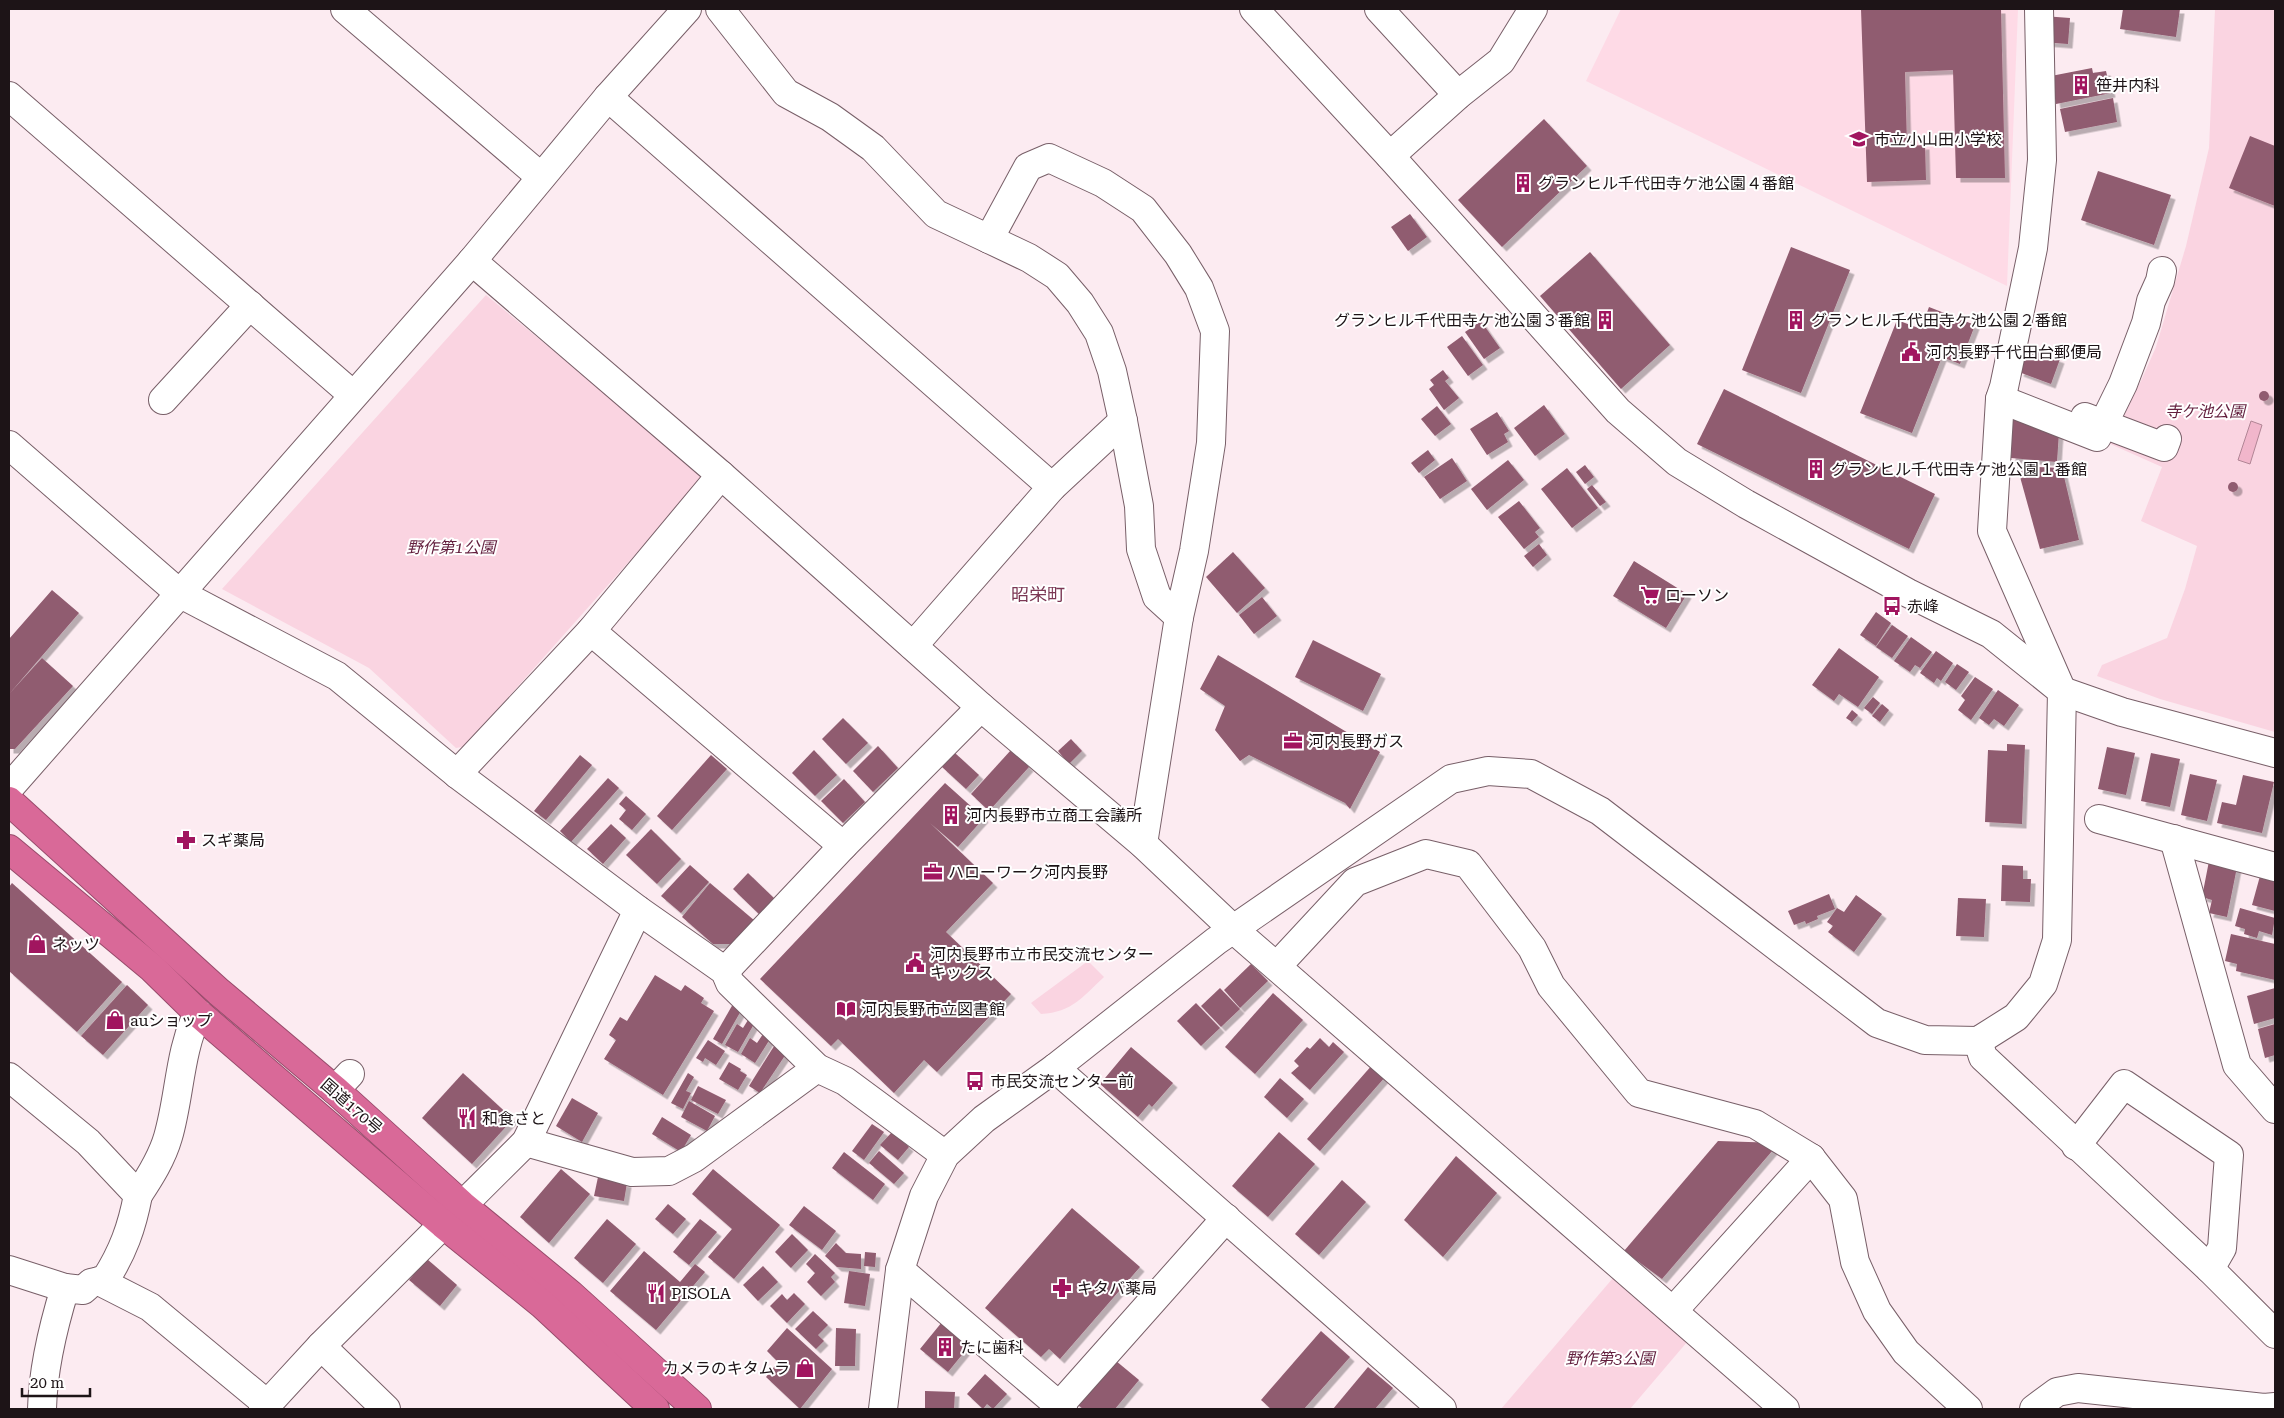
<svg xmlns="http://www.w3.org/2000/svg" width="2284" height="1418" viewBox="0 0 2284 1418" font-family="'Roboto Serif','Noto Sans JP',serif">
	<defs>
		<filter id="shadow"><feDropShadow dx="4.5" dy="4.5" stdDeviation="0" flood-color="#0004"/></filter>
	</defs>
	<rect width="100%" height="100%" fill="#fcebf1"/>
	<path fill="#fedae6" d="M1621 9H2018L2007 286 1586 81Z"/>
	<g fill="#fad4e1">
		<path d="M2215 9H2275V732L2160 699 2097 676 2102 665 2167 638 2185 589 2197 546 2141 521 2162 467 2108 443 2141 381 2156 347 2186 246 2209 148Z"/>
		<path d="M486 295 705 476 471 739 467 746 456 748 369 668 222 589Z"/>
		<path d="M1088 961 1104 977C1082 997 1073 1012 1041 1014L1031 1003Z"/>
		<path d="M1619 1271 1693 1335 1630 1409H1501Z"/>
	</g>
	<path fill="#f1b6cb" stroke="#b18595" d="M2251 421 2262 425 2250 464 2238 460Z"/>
	<g fill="#905b6f" filter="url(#shadow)">
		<path d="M1861 9H2001L2005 178H1956L1953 70 1905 72 1907 146 1925 145 1926 180 1867 182Z"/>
		<path d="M2123 9H2180L2176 37 2120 29Z"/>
		<path d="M2043 16 2070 18 2068 44 2042 42Z"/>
		<path d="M2092 68 2093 73 2106 71 2111 93 2056 104 2051 76Z"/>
		<path d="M2113 98 2117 122 2065 132 2060 109Z"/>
		<path d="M1544 119 1587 166 1502 247 1458 200Z"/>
		<path d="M2250 136 2275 146V206L2229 188Z"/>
		<path d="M2098 171 2171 195 2154 245 2081 220Z"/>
		<path d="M1410 214 1427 237 1408 251 1391 227Z"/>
		<path d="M1791 247 1850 270 1801 393 1742 370Z"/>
		<path d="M1590 252 1670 345 1621 389 1540 296Z"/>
		<path d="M1929 307 1975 325 1960 364 1942 357 1912 433 1860 413 1897 320 1921 329Z"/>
		<path d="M1481 321 1500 348 1484 359 1465 332Z"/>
		<path d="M1462 336 1483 365 1468 376 1447 347Z"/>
		<path d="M2029 347 2060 359 2051 384 2019 372Z"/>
		<path d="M1443 370 1449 378 1445 381 1459 398 1444 410 1429 389 1434 385 1430 380Z"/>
		<path d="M1724 389 1935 494 1909 549 1697 444Z"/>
		<circle cx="2264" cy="396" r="5"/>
		<path d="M1544 405 1565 434 1535 456 1514 428Z"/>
		<path d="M1437 406 1451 424 1435 436 1421 419Z"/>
		<path d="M1497 412 1509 431 1504 434 1508 442 1487 455 1470 429Z"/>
		<path d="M2013 414 2059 432 2057 462 2011 458Z"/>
		<path d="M1428 450 1435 460 1419 473 1411 463Z"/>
		<path d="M1452 458 1467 481 1440 499 1424 477Z"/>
		<path d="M1508 460 1524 480 1487 510 1471 489Z"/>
		<path d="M1585 465 1594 477 1585 484 1576 472Z"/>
		<path d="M2017 466 2062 468 2079 540 2040 549Z"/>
		<path d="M1567 468 1598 508 1572 528 1541 489Z"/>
		<circle cx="2233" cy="487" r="5"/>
		<path d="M1592 485 1606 502 1600 506 1587 489Z"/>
		<path d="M1519 501 1540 528 1535 532 1539 537 1524 549 1498 517Z"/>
		<path d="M1539 544 1547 555 1533 567 1524 556Z"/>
		<path d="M1233 552 1265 588 1237 613 1206 577Z"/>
		<path d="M1634 561 1687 594 1666 628 1613 596Z"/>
		<path d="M52 590 79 613 10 693 42 658 73 686 15 749H9V639Z"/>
		<path d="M1262 597 1277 616 1254 634 1239 615Z"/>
		<path d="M1876 612 1891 623 1876 646 1860 635Z"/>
		<path d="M1892 625 1908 636 1892 658 1876 647Z"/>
		<path d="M1911 637 1932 652 1920 668 1915 665 1910 672 1894 661Z"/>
		<path d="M1313 640 1381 674 1363 711 1295 677Z"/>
		<path d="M1839 648 1879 677 1858 707 1839 694 1834 701 1812 685Z"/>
		<path d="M1936 651 1953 663 1941 681 1937 678 1934 683 1920 673Z"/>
		<path d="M1218 655 1380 752 1350 809 1345 803 1249 755 1240 761 1215 730 1225 706 1200 689Z"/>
		<path d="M1957 664 1969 672 1956 690 1945 682Z"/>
		<path d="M1975 677 1993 689 1971 720 1958 710 1965 700 1961 696Z"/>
		<path d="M1998 690 2019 705 2004 726 1994 719 1989 725 1979 718Z"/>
		<path d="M1873 697 1880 703 1872 714 1864 708Z"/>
		<path d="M1882 704 1889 710 1880 722 1872 716Z"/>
		<path d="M1852 710 1858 715 1852 722 1846 718Z"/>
		<path d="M843 718 868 743 846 764 822 739Z"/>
		<path d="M1071 739 1082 751 1069 764 1058 751Z"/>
		<path d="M2007 744 2025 745 2022 824 1985 822 1988 750 2007 751Z"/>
		<path d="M878 746 898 768 873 792 853 771Z"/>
		<path d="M2107 747 2135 753 2126 795 2098 789Z"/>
		<path d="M814 750 837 775 815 796 792 773Z"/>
		<path d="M1011 750 1029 767 989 811 971 794Z"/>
		<path d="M955 753 979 775 966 789 942 767Z"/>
		<path d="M2151 753 2180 759 2170 807 2141 801Z"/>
		<path d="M580 755 592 765 546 820 534 811Z"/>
		<path d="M711 755 727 769 672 830 657 816Z"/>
		<path d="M2190 774 2217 780 2207 821 2181 815Z"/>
		<path d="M2243 775 2274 782 2262 833 2217 823 2222 802 2236 805Z"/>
		<path d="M608 778 619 788 571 842 560 831Z"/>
		<path d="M844 779 865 802 843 823 821 801Z"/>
		<path d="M945 783 984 818 958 847 930 823 993 883 946 932 1011 994 937 1072 924 1060 894 1093 838 1039 831 1046 760 979Z"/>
		<path d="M626 796 646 814 632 830 619 819 626 810 619 804Z"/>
		<path d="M611 824 626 838 603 864 587 849Z"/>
		<path d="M651 829 681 859 657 884 626 855Z"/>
		<path d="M2209 861 2237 867 2227 917 2209 913 2212 900 2202 897Z"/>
		<path d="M690 865 709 882 681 913 661 896Z"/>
		<path d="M2002 865 2023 866V879H2031L2030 902 2001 901Z"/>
		<path d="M748 873 776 900 761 916 733 889Z"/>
		<path d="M2260 876 2275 880V911L2252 905Z"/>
		<path d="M12 883 122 982 77 1032 9 971V887Z"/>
		<path d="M710 883 755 921 737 944H713L682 917Z"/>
		<path d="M1829 894 1835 909 1817 916 1818 919 1806 924 1805 921 1794 925 1788 911Z"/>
		<path d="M1856 895 1882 914 1854 952 1828 932 1833 926 1827 922 1837 908 1844 912Z"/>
		<path d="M1958 898 1986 899 1984 937 1956 936Z"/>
		<path d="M2240 908 2275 918 2272 935 2259 931 2257 938 2244 934 2245 929 2235 926Z"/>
		<path d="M2231 934 2275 944V980L2236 971 2237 964 2225 961Z"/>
		<path d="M1251 964 1268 981 1240 1008 1224 990Z"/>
		<path d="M655 975 681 991 685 985 704 998 701 1003 714 1011 663 1095 604 1059 616 1040 609 1035 620 1017 627 1021Z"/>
		<path d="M127 985 148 1005 103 1055 81 1036Z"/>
		<path d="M1220 988 1240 1009 1221 1027 1201 1006Z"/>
		<path d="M2275 988V1018L2254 1024 2247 996Z"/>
		<path d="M1273 993 1303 1020 1255 1074 1225 1047Z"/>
		<path d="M1196 1003 1220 1028 1201 1046 1177 1021Z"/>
		<path d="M733 1004 742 1009 722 1044 713 1039Z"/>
		<path d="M748 1020 754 1024 738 1052 725 1045 737 1024 743 1028Z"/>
		<path d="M2275 1024V1055L2265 1058 2258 1029Z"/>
		<path d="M763 1034 770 1039 755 1063 741 1054 750 1038 757 1043Z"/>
		<path d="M1320 1038 1329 1047 1333 1042 1344 1052 1310 1090 1291 1073 1299 1066 1294 1061 1307 1047 1310 1049Z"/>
		<path d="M708 1040 725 1051 716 1065 705 1058 703 1062 696 1058Z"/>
		<path d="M776 1043 788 1051 760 1093 749 1086Z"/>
		<path d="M1131 1047 1173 1083 1152 1107 1149 1104 1138 1117 1100 1084Z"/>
		<path d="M729 1062 741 1069 740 1071 747 1075 738 1090 719 1079Z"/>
		<path d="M1373 1064 1386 1076 1320 1151 1307 1139Z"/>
		<path d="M463 1073 513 1119 472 1164 422 1118Z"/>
		<path d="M688 1073 694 1077 686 1091 691 1093 683 1109 671 1103Z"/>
		<path d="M1280 1078 1304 1099 1287 1118 1264 1097Z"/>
		<path d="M698 1086 726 1100 718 1114 691 1100Z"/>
		<path d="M572 1098 598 1113 582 1142 556 1126Z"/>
		<path d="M689 1101 715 1116 707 1131 681 1117Z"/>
		<path d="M662 1117 691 1135 681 1152 652 1134Z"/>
		<path d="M872 1124 884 1132 864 1160 852 1151Z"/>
		<path d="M892 1132 909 1147 898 1160 880 1145Z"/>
		<path d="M1279 1132 1315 1164 1268 1217 1232 1186Z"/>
		<path d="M1718 1141 1779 1143 1662 1279 1624 1251Z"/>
		<path d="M879 1151 904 1173 894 1184 869 1163Z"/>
		<path d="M844 1152 885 1184 873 1200 832 1168Z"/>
		<path d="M1456 1156 1497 1193 1443 1257 1404 1220Z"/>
		<path d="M561 1169 590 1194 549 1243 520 1217Z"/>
		<path d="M713 1169 780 1225 734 1279 708 1257 732 1229 692 1194Z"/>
		<path d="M598 1177 627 1183 624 1201 594 1196Z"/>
		<path d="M1342 1180 1366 1202 1319 1255 1295 1234Z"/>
		<path d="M668 1204 686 1219 673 1234 655 1219Z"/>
		<path d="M804 1206 836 1231 822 1250 789 1225Z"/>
		<path d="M1072 1208 1140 1267 1060 1359 1049 1349 1041 1357 985 1308Z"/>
		<path d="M607 1219 636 1244 603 1283 574 1258Z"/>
		<path d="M700 1219 717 1232 689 1265 673 1252Z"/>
		<path d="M792 1234 808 1250 791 1268 775 1252Z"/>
		<path d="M836 1243 846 1253 861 1254V1269L837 1267 825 1256Z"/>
		<path d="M644 1251 680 1282 695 1264 705 1272 656 1330 610 1291Z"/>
		<path d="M865 1252 876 1253 875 1267 864 1266Z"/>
		<path d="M815 1254 835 1273 831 1277 835 1282 821 1296 807 1282 815 1273 806 1264Z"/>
		<path d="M427 1259 457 1285 440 1306 409 1280Z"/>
		<path d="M763 1266 778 1282 758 1301 743 1285Z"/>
		<path d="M849 1271 870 1274 865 1306 844 1303Z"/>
		<path d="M794 1293 805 1304 787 1323 770 1306 782 1294 787 1300Z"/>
		<path d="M813 1311 828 1325 818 1335 824 1341 816 1349 795 1329Z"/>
		<path d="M942 1322 970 1345 948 1372 920 1349Z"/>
		<path d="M787 1328 832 1369 800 1409 766 1377 778 1362 767 1351Z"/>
		<path d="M836 1328 856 1329 855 1366H835Z"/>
		<path d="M1321 1331 1350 1357 1304 1409H1271L1261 1400Z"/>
		<path d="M1110 1356 1139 1380 1115 1409H1083L1072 1400Z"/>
		<path d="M1368 1367 1393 1388 1375 1409H1333Z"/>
		<path d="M985 1374 1007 1394 993 1409 987 1404 983 1409 967 1394Z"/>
		<path d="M925 1391 955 1392 954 1409H925Z"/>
	</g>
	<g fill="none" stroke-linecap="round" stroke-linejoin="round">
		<g stroke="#785f68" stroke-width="30">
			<g id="minor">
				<path d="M345 9 541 177"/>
				<path d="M720 9 786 93 830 117 873 148 936 214 989 239 1028 167 1049 158 1103 183 1143 209 1178 254 1199 288 1215 331 1211 443 1194 551 1179 617 1143 844"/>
				<path d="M1254 9 1390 156 1618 411 1677 462 1746 504 1908 593 1991 634 2062 691 2122 712 2275 753"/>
				<path d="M1379 9 1458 95"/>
				<path d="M9 96 353 395"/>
				<path d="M608 97 1052 487"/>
				<path d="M1390 156 1458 95 1501 61 1533 9"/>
				<path d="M989 239 1029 258 1057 276 1080 303 1099 333 1112 371 1123 421 1139 506 1141 549 1157 597 1179 617"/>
				<path d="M472 261 721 475 981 707 1143 844 1233 929 1785 1409"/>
				<path d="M2000 399 2097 437 2123 384 2146 323 2151 301 2160 281 2162 271"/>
				<path d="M163 400 250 305"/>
				<path d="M2085 417 2164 447 2167 439"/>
				<path d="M9 445 179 593 337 676 457 774 638 910 725 971 730 983 817 1068 845 1081 945 1155"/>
				<path d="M591 631 843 846"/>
				<path d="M913 646 1052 487 1123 421"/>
				<path d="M457 774 591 631 721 475"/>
				<path d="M9 788 472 261 608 97 687 9"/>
				<path d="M2099 819 2275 867"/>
				<path d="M2174 839 2237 1065 2275 1109"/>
				<path d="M1277 966 1355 882 1426 854 1468 864 1532 948 1551 986 1639 1093 1755 1124 1811 1158 1843 1199 1855 1262 1877 1311 1906 1352 1968 1409"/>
				<path d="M725 971 843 846 981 707"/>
				<path d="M1978 1041 1983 1057 2210 1269 2275 1334"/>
				<path d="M1055 1068 1442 1409"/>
				<path d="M9 1077 88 1142 138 1195C132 1227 123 1252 105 1280L91 1283 83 1290 65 1288C53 1327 43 1368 42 1409"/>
				<path d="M335 1090 350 1074"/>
				<path d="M526 1142 632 1172 669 1171 694 1158 817 1068"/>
				<path d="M2076 1146 2124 1084 2229 1155 2222 1248 2210 1269"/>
				<path d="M138 1195C150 1177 162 1158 168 1137 180 1096 179 1052 198 1013"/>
				<path d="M9 1270 65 1288"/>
				<path d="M900 1270 1063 1409"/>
				<path d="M99 1281 150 1307 267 1404"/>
				<path d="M1673 1311 1811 1158"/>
				<path d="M321 1346 386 1409"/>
				<path d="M1059 1406 1226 1218"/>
				<path d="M263 1409 321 1346 526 1142 638 910"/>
				<path d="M883 1409 900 1270 924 1196 945 1155 984 1119 1055 1068 1216 941 1451 779 1488 771 1531 774 1600 811 1877 1023 1925 1040 1978 1041 2016 1017 2043 984 2057 940 2062 691 1992 531 2000 399 2004 387 2033 248 2042 160 2039 9"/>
				<path d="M2034 1409 2057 1392 2078 1388 2264 1408 2275 1407"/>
			</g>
		</g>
		<g stroke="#974b6b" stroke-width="30">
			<g id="highway">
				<path d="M9 801 219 992 335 1090 462 1205 570 1294 697 1409"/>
				<path d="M9 849 152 968 198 1013 443 1224 542 1304 655 1409"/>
			</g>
		</g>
		<use href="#minor" stroke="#fff" stroke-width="28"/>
		<use href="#highway" stroke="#d96998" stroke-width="28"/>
	</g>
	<defs>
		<g id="building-bare" transform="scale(1.5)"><path d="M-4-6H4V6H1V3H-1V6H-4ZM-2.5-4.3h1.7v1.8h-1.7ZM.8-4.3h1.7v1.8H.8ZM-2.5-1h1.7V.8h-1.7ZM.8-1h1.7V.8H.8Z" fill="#a1155f" stroke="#fff" stroke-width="2.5" paint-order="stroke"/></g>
		<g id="school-bare" transform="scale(1.5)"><path d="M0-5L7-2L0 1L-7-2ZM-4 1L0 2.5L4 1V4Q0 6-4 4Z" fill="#a1155f" stroke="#fff" stroke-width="2.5" paint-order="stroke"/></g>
		<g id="civic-bare" transform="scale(1.5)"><path d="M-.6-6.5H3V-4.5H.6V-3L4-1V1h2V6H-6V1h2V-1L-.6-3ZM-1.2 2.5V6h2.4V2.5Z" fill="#a1155f" stroke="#fff" stroke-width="2.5" paint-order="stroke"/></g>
		<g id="supermarket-bare" transform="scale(1.5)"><path d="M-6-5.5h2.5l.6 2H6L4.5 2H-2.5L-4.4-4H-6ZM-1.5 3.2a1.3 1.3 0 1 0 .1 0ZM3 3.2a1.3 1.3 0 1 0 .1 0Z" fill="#a1155f" stroke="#fff" stroke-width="2.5" paint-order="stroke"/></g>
		<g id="bus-bare" transform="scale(1.5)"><path d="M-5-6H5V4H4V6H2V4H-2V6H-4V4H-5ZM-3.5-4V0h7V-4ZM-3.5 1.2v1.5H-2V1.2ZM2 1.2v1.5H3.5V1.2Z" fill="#a1155f" stroke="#fff" stroke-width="2.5" paint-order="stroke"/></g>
		<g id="office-bare" transform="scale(1.5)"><path d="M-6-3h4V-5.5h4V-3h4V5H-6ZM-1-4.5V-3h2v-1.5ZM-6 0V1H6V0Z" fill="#a1155f" stroke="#fff" stroke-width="2.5" paint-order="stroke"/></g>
		<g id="pharmacy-bare" transform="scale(1.5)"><path d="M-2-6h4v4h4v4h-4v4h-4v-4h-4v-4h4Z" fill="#a1155f" stroke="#fff" stroke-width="2.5" paint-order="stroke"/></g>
		<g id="shop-bare" transform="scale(1.5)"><path d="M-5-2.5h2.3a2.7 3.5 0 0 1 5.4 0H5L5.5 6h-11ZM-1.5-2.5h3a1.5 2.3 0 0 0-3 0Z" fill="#a1155f" stroke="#fff" stroke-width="2.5" paint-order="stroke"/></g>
		<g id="library-bare" transform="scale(1.5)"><path d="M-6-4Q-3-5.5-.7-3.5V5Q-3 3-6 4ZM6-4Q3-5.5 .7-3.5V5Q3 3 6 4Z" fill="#a1155f" stroke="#fff" stroke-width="2.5" paint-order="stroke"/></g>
		<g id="restaurant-bare" transform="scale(1.5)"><path d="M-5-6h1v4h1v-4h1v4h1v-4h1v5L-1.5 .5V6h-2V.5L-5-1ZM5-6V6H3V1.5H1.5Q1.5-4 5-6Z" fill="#a1155f" stroke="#fff" stroke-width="2.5" paint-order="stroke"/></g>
	</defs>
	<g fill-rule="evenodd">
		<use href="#building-bare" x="2081" y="85"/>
		<use href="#school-bare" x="1859" y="139"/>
		<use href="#building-bare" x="1523" y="183"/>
		<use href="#building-bare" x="1605" y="320"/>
		<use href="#building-bare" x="1796" y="320"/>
		<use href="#civic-bare" x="1911" y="352"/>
		<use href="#building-bare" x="1816" y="469"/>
		<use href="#supermarket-bare" x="1650" y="595"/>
		<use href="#bus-bare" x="1892" y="606"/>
		<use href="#office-bare" x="1293" y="741"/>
		<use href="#building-bare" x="951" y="815"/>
		<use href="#pharmacy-bare" x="186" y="840"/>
		<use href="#office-bare" x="933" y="872"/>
		<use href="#shop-bare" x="37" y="944"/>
		<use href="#civic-bare" x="915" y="963"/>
		<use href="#library-bare" x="846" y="1009"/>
		<use href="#shop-bare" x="115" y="1020"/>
		<use href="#bus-bare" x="975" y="1081"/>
		<use href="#restaurant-bare" x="467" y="1118"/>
		<use href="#pharmacy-bare" x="1062" y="1288"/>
		<use href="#restaurant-bare" x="656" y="1293"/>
		<use href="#building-bare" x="945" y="1347"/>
		<use href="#shop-bare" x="805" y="1368"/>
	</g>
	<g text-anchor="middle" stroke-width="4" stroke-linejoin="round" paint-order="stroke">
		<g font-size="16" fill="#1d1417" stroke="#fff" text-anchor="start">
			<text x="2096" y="91">笹井内科</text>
			<text x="1874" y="145">市立小山田小学校</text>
			<text x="1538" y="189">グランヒル千代田寺ケ池公園４番館</text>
			<text x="1590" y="326" text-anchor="end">グランヒル千代田寺ケ池公園３番館</text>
			<text x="1811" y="326">グランヒル千代田寺ケ池公園２番館</text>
			<text x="1926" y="358">河内長野千代田台郵便局</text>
			<text x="1831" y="475">グランヒル千代田寺ケ池公園１番館</text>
			<text x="1665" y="601">ローソン</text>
			<text x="1907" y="612">赤峰</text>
			<text x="1308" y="747">河内長野ガス</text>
			<text x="966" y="821">河内長野市立商工会議所</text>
			<text x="201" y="846">スギ薬局</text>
			<text x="948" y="878">ハローワーク河内長野</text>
			<text x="52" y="950">ネッツ</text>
			<text x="930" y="960">河内長野市立市民交流センター<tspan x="930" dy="18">キックス</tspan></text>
			<text x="861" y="1015">河内長野市立図書館</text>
			<text x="130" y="1026">auショップ</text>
			<text x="990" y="1087">市民交流センター前</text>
			<text x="482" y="1124">和食さと</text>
			<text x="1077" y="1294">キタバ薬局</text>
			<text x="671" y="1299">PISOLA</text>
			<text x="960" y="1353">たに歯科</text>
			<text x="790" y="1374" text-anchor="end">カメラのキタムラ</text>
		</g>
		<g font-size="16" font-style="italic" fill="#631f3e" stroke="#fff">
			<text x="2205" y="417">寺ケ池公園</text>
			<text x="451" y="553">野作第1公園</text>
			<text x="1610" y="1364">野作第3公園</text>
		</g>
		<g font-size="16" fill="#1d1417" stroke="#fff">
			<text transform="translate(352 1106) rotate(41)" y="6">国道170号</text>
		</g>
		<g font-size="18" fill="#7b3754" stroke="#fff">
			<text x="1038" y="601">昭栄町</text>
		</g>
	</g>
	<rect width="2284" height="1418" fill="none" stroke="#1d1417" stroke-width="20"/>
	<path d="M22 1388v8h68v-8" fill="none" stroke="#1d1417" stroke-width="2.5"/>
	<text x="30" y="1388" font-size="15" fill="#1d1417" stroke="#ffffff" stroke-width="4" paint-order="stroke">20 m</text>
</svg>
